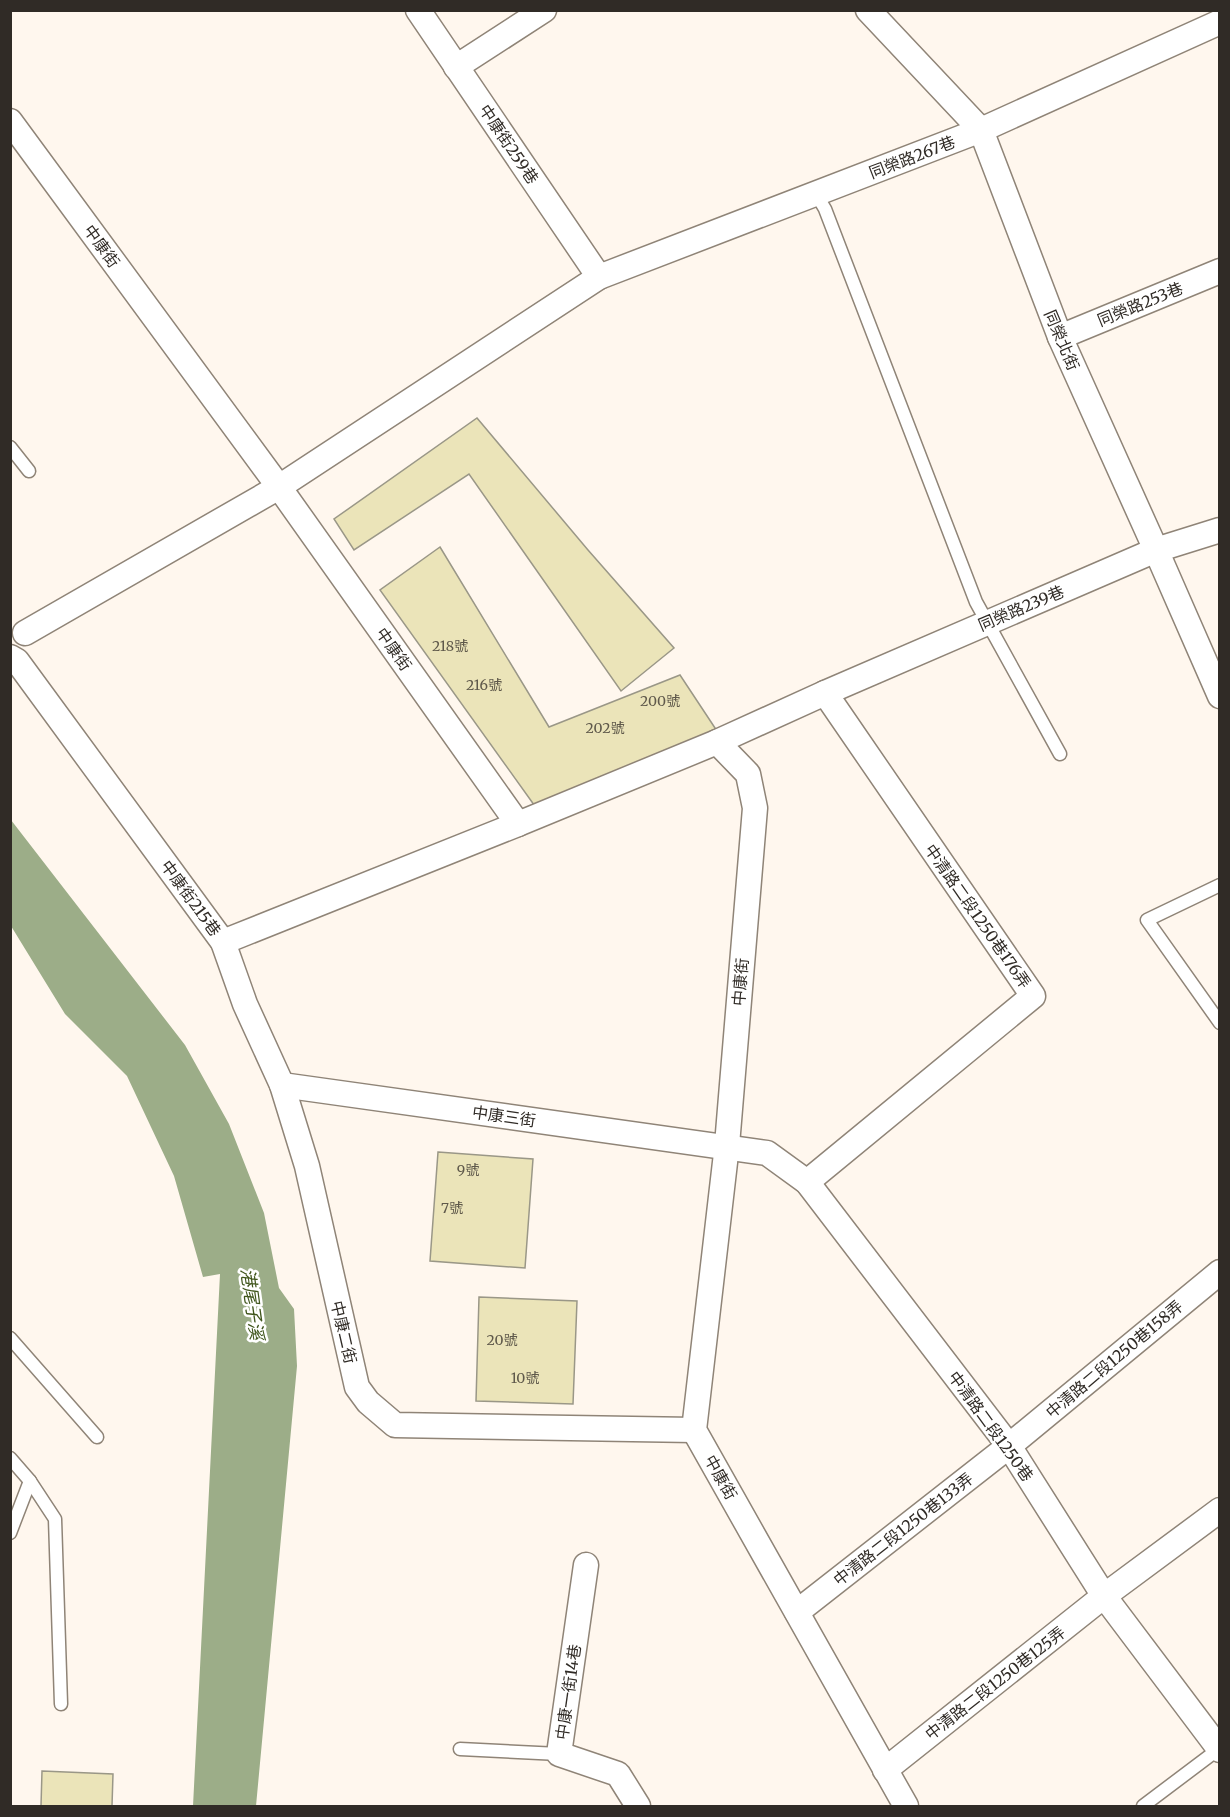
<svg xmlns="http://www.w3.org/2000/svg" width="1230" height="1817" viewBox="0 0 1230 1817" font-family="Merriweather,'Noto Sans TC',serif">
	<rect width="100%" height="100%" fill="#fff7ee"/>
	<path fill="#9cad88" d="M11 820 185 1045 229 1124 264 1213 279 1288 294 1309 297 1366 256 1806H193L220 1274 203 1277 174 1176 127 1076 65 1014 11 926Z"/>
	<g fill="#ebe4b9" stroke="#9a9787" stroke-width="1.5">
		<path d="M477 418 588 550 674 648 621 691 469 474 354 550 334 519Z"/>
		<path d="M440 547 549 727 680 675 717 731 537 809 380 590Z"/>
		<path d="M438 1152 533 1159 525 1268 430 1261Z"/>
		<path d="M479 1297 577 1301 573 1404 476 1401Z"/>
		<path d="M42 1771 113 1774 112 1806H41Z"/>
	</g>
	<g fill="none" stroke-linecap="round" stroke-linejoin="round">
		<g stroke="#8f8477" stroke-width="15">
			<g id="service">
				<path d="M816 194 825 209 976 602 1060 754"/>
				<path d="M10 447 29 471"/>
				<path d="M1220 885 1147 920 1220 1023"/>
				<path d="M10 1338 97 1437"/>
				<path d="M10 1458 30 1481 55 1519 61 1704"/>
				<path d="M10 1533 30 1481"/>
				<path d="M460 1749 559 1754"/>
				<path d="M1143 1806 1220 1748"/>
			</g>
		</g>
		<g stroke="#8f8477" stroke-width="27">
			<g id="minor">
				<path d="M418 10 599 277"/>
				<path d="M868 10 981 130 1060 337 1156 550 1220 696"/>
				<path d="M456 67 544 10"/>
				<path d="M10 121 279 487 518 824 717 742 748 774 755 808 727 1145 694 1430 906 1806"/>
				<path d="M1060 337 1220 271"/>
				<path d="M25 633 279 487 599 277 981 130 1220 22"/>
				<path d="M10 657 17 661 223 942 245 1004 282 1085 307 1166 357 1387 368 1402 395 1425 694 1430"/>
				<path d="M825 693 1156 550 1220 530"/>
				<path d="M717 742 825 693 1033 996 807 1182"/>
				<path d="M223 942 518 824"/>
				<path d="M282 1085 767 1153 807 1182 1009 1446 1104 1596 1220 1750"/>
				<path d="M586 1565 559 1754 618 1774 638 1806"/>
				<path d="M797 1612 1009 1446 1220 1272"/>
				<path d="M885 1770 1104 1596 1220 1510"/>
			</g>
		</g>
		<use href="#service" stroke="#fff" stroke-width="12"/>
		<use href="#minor" stroke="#fff" stroke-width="24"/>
	</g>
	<g text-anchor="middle" stroke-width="5" stroke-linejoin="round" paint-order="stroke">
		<g font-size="14" fill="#5f594b">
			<text x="450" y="651">218號</text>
			<text x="484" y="690">216號</text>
			<text x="660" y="706">200號</text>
			<text x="605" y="733">202號</text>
			<text x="468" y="1175">9號</text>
			<text x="452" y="1213">7號</text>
			<text x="502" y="1345">20號</text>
			<text x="525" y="1383">10號</text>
		</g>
		<g font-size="16" fill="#302b26" stroke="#fff">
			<text transform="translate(509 144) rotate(56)" y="6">中康街259巷</text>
			<text transform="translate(912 157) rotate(-21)" y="6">同榮路267巷</text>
			<text transform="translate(102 246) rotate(54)" y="6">中康街</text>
			<text transform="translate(1140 304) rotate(-22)" y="6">同榮路253巷</text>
			<text transform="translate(1062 340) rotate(67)" y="6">同榮北街</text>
			<text transform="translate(1021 608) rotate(-23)" y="6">同榮路239巷</text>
			<text transform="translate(394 649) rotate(55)" y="6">中康街</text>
			<text transform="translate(191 898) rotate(54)" y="6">中康街215巷</text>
			<text transform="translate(978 916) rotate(55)" y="6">中清路二段1250巷176弄</text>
			<text transform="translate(740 982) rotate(-85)" y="6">中康街</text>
			<text transform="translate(504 1116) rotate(8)" y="6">中康三街</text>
			<text transform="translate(344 1332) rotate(77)" y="6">中康二街</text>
			<text transform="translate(1114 1359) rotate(-40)" y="6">中清路二段1250巷158弄</text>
			<text transform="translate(991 1426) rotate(54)" y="6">中清路二段1250巷</text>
			<text transform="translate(721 1477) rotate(61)" y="6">中康街</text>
			<text transform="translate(903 1529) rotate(-38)" y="6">中清路二段1250巷133弄</text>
			<text transform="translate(995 1683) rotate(-38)" y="6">中清路二段1250巷125弄</text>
			<text transform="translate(568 1692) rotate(-82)" y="6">中康一街14巷</text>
		</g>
		<g font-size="18" font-style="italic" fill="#40561d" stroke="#fff">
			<text transform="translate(252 1304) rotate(82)" y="6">港尾子溪</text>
		</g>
	</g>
	<rect width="1230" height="1817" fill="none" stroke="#302b26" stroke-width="24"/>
</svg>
